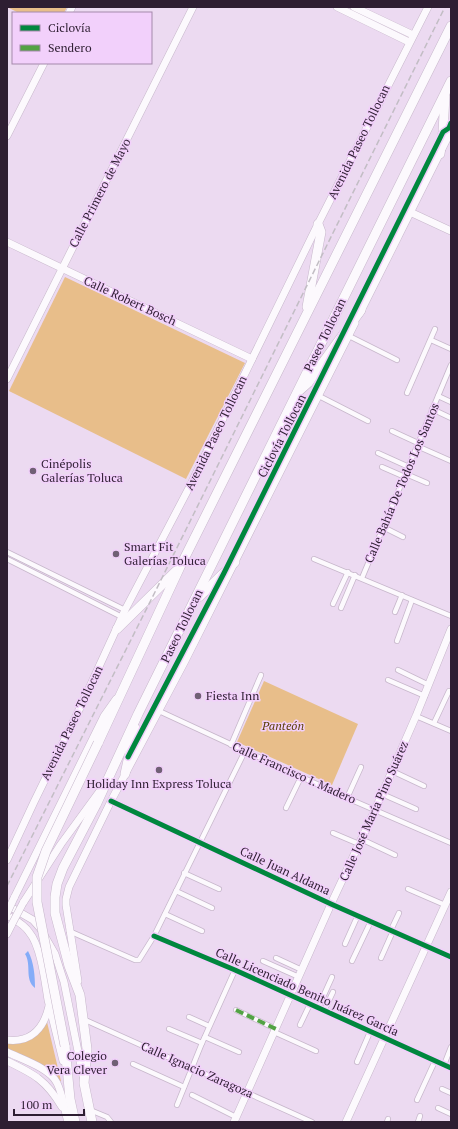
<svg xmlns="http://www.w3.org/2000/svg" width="458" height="1129" viewBox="0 0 458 1129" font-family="'PT Serif',serif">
	<rect width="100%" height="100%" fill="#ecdaf1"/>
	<g fill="#e8be8a">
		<path d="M7 7H67L64 13H19Z"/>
		<path d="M65 277 245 363 186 479 9 391Z"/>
		<path d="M264 681 358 724 332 785 237 742Z"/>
		<path d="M47 1022 61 1081H59L7 1049V1043L23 1042Z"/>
	</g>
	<path fill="#84acf8" d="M28 951C34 962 35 976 35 988 24 979 32 965 25 954Z"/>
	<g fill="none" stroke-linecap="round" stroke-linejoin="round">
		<g stroke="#c7b7cb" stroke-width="6">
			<g id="street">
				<path d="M349 336 397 360"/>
				<path d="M431 340 451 349"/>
				<path d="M407 393 435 329"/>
				<path d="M319 396 368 421"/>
				<path d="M438 396 451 402"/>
				<path d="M432 409 451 418"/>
				<path d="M392 431 418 443"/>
				<path d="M417 446 451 461"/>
				<path d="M378 453 409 467"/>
				<path d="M382 467 405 477"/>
				<path d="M406 474 427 483"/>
				<path d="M383 527 403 537"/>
				<path d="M7 552 125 610"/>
				<path d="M7 559 122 617"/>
				<path d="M314 559 451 616"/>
				<path d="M362 578 451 365"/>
				<path d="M333 604 348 572"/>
				<path d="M341 608 355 575"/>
				<path d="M395 612 402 595"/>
				<path d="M397 641 412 600"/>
				<path d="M398 670 429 685"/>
				<path d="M388 680 425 696"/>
				<path d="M159 711 347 798 451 843"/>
				<path d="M416 716 451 731"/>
				<path d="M434 723 449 691"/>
				<path d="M231 745 261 675"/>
				<path d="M392 771 424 786"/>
				<path d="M382 794 416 809"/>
				<path d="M347 798 361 767"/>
				<path d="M111 801 331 904 451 957"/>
				<path d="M286 808 301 777"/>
				<path d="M333 833 359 844"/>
				<path d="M361 839 395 855"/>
				<path d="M184 873 219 889"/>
				<path d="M408 889 445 905"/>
				<path d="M176 891 212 908"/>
				<path d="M165 914 202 931"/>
				<path d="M391 930 399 913"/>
				<path d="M69 931 135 960H139L154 936 245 751"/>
				<path d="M154 936 235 970 451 1068"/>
				<path d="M345 944 358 915"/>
				<path d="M276 958 302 970"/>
				<path d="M381 958 393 931"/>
				<path d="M263 961 299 977"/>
				<path d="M352 961 371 921"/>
				<path d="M318 1008 332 977"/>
				<path d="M236 1010 276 1029"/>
				<path d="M324 1011 333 992"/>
				<path d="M189 1017 209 1026"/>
				<path d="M83 1019 312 1122"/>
				<path d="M300 1025 310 1004"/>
				<path d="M169 1029 202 1043"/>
				<path d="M274 1032 316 1051"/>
				<path d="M205 1037 239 1052"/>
				<path d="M357 1062 370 1032"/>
				<path d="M133 1064 184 1087"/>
				<path d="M444 1065 451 1047"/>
				<path d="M442 1089 451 1093"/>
				<path d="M192 1095 236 1117"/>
				<path d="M417 1100 435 1061"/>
				<path d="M177 1105 202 1043 235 970"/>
				<path d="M438 1108 451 1114"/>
				<path d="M90 1110 107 1117 111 1122"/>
				<path d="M387 1122 388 1119"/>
				<path d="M418 1122 420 1116"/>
			</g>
		</g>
		<g stroke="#c7b7cb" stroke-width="8">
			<g id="secondary">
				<path d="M337 7 409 42"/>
				<path d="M354 7 413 35"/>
				<path d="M69 13 72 7"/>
				<path d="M7 136 44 63"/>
				<path d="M410 212 451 231"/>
				<path d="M7 242 252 359"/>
				<path d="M360 313 451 131"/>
				<path d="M7 379 193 7"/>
				<path d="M7 860 34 802 80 708 125 610 191 484 318 224 428 7"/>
				<path d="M14 898 104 716 116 699"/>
				<path d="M23 903 61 844 99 792"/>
				<path d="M7 934 12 924"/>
				<path d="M78 981 66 905V899L69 887 111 801 185 661 355 323"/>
				<path d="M7 1052C21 1059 50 1068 57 1083 63 1095 64 1109 68 1122"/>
				<path d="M7 1061C34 1074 46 1080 62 1107"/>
				<path d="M234 1122 331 904 375 810 416 716 451 629"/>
				<path d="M346 1122 451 892"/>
			</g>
		</g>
		<g stroke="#c7b7cb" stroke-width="8">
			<g id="primary">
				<path d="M7 905 33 920 40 928 55 954 64 982 83 1076"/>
				<path d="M7 915C15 920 24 924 29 932 41 946 45 982 48 1000 53 1021 58 1041 63 1061"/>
				<path d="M7 1040C31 1043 44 1028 49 1006"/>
			</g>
		</g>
		<g stroke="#c7b7cb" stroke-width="10">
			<g id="highway">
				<path d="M440 154 443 132 445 96"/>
				<path d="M307 307 321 232 318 224"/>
				<path d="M299 391 308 383 361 310"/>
				<path d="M199 597 235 562"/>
				<path d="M117 629 176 571"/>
				<path d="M98 743 180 567 451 26"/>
				<path d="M125 774 135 728"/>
				<path d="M65 1046 70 1099 75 1122"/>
				<path d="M92 1122 84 1083 87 1049 80 995 69 966 55 913V897L57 884 63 868 96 805 138 714 451 81"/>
			</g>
		</g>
		<use href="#street" stroke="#fcf9fd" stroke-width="4.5"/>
		<use href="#secondary" stroke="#fcf9fd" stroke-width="7"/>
		<use href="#primary" stroke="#fcf9fd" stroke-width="7"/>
		<use href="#highway" stroke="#fcf9fd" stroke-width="9"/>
		<path stroke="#c2bdc4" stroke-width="1.5" stroke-dasharray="6 3" stroke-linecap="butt" d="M7 886 155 592 445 7"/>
		<g stroke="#c7b7cb" stroke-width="8" stroke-linecap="butt">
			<g id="secondary-bridge">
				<path d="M7 913 14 898"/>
				<path d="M12 924 23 903"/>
			</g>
		</g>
		<g stroke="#c7b7cb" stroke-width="10" stroke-linecap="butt">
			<path id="highway-bridge" d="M65 1046 37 902V877L46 851 98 743"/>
		</g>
		<use href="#secondary-bridge" stroke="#fcf9fd" stroke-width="7"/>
		<use href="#highway-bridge" stroke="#fcf9fd" stroke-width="9"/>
		<path stroke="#52a244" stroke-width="4" stroke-dasharray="8 4" stroke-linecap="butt" d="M236 1010 276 1029"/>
		<g stroke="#f2d0fb" stroke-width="8">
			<g id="cycleway">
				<path d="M128 757 224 573 443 132 449 128 451 123"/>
				<path d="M111 801 331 904 451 957"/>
				<path d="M154 936 235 970 451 1068"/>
			</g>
		</g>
		<use href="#cycleway" stroke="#00873e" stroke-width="5"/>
	</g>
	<g fill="#706075" stroke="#f2d0fb" stroke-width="1.5">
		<circle cx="33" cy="471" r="4"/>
		<circle cx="116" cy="554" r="4"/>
		<circle cx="198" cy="696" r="4"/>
		<circle cx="159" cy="770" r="4"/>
		<circle cx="115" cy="1063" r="4"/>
	</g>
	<g text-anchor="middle" stroke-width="3" stroke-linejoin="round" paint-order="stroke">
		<g font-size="12" fill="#2e1e32" stroke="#f2d0fb">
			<text transform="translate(359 142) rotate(-64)" y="4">Avenida Paseo Tollocan</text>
			<text transform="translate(100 193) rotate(-63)" y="4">Calle Primero de Mayo</text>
			<text transform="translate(130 301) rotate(25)" y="4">Calle Robert Bosch</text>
			<text transform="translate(325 335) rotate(-64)" y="4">Paseo Tollocan</text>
			<text transform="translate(216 433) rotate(-64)" y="4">Avenida Paseo Tollocan</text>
			<text transform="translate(282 436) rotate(-63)" y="4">Ciclovía Tollocan</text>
			<text transform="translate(402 483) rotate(-67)" y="4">Calle Bahía De Todos Los Santos</text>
			<text transform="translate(182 626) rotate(-64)" y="4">Paseo Tollocan</text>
			<text transform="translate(72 723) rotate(-64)" y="4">Avenida Paseo Tollocan</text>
			<text transform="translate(294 773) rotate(24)" y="4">Calle Francisco I. Madero</text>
			<text transform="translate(374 811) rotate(-66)" y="4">Calle José María Pino Suárez</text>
			<text transform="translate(285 871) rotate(25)" y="4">Calle Juan Aldama</text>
			<text transform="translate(307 992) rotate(24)" y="4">Calle Licenciado Benito Juárez García</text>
			<text transform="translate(197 1070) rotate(24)" y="4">Calle Ignacio Zaragoza</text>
		</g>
		<g font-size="12" fill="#2e1e32" stroke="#f2d0fb" text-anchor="start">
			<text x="41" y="468">Cinépolis<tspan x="41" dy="14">Galerías Toluca</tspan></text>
			<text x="124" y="551">Smart Fit<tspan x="124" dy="14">Galerías Toluca</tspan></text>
			<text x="206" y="700">Fiesta Inn</text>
			<text x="159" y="788" text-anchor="middle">Holiday Inn Express Toluca</text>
			<text x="107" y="1060" text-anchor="end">Colegio<tspan x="107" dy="14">Vera Clever</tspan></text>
		</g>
		<g font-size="12" font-style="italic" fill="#5a3e06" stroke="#f2d0fb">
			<text x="283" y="730">Panteón</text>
		</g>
	</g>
	<rect width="458" height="1129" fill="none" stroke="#2e1e32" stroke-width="16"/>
	<rect x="12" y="12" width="140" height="52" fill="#f2d0fb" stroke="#a489ab"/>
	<rect x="20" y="25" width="20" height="6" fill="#00873e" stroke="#a489ab"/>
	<text x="48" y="32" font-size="12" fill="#2e1e32">Ciclovía</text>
	<rect x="20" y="45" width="20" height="6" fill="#52a244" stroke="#a489ab"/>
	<text x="48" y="52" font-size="12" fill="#2e1e32">Sendero</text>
	<path d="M14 1109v6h70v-6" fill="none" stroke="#2e1e32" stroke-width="2"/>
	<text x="20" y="1109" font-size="12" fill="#2e1e32" stroke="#f2d0fb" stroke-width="3" paint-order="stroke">100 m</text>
</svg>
